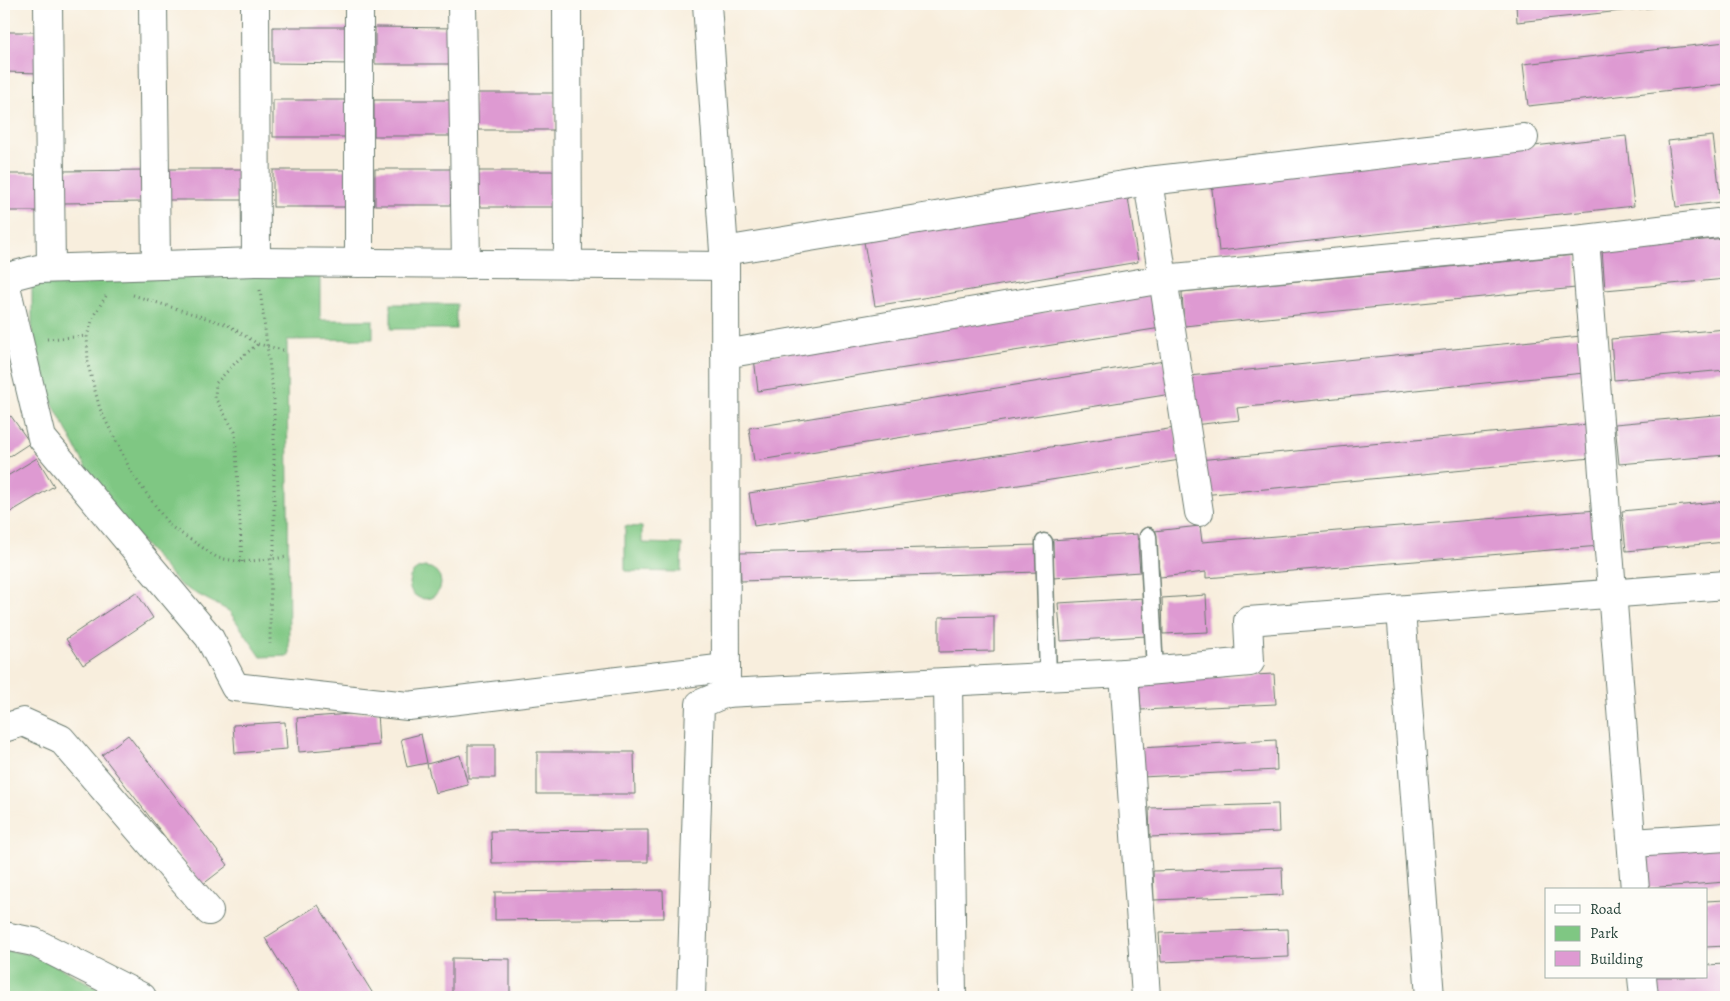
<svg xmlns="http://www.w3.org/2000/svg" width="1730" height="1001" viewBox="0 0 1730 1001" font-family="Alegreya,serif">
	<rect width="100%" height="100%" fill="#fdfcf7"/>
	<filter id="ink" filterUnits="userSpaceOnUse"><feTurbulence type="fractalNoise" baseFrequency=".02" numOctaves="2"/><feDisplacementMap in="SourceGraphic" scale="10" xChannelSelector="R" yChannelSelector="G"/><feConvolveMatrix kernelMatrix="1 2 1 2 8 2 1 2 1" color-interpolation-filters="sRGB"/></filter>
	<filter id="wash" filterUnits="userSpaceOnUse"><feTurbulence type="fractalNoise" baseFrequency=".0096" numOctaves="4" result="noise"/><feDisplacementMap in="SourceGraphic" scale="20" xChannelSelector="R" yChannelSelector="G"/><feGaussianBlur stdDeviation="1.12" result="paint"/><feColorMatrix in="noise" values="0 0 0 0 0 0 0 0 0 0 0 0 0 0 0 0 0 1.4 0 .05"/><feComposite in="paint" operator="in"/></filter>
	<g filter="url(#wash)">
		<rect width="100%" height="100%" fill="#f8eedd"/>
		<g fill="#7fc783" stroke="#4f825c">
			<path d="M320 275V320H373V339L287 340 289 656 261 657 229 611 180 585 100 494 49 397 32 329V277Z"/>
			<rect x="391" y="304" width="65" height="25"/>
			<path d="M625 526 642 527V543L682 544 681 572 625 571Z"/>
			<circle cx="425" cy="583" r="16"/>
			<path d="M4 950 36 955 115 997H4Z"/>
		</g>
		<g id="blocks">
			<g fill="#de9ad2">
				<path d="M1516 4H1678V5L1517 22Z"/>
				<path d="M273 27H354V64L273 63Z"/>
				<path d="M375 27 456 28V64H375Z"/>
				<path d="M4 32H40V73L4 72Z"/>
				<path d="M1726 42V84L1528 106 1523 64Z"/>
				<rect x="474" y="93" width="81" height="37"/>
				<rect x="273" y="100" width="81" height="37"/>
				<rect x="374" y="100" width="81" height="36"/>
				<path d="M1626 136 1634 206 1219 251 1211 181Z"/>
				<path d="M1713 136 1721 202 1676 207 1668 141Z"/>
				<path d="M164 169H245L244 200H164Z"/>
				<rect x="375" y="169" width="81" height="36"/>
				<path d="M144 170V202L62 203V171Z"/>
				<rect x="273" y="170" width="81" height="37"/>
				<rect x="474" y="171" width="81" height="36"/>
				<rect x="4" y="174" width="39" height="37"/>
				<path d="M1127 191 1138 262 875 306 863 236Z"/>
				<path d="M1726 238V279L1605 290 1602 249Z"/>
				<path d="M1576 255V288L1184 326 1182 292Z"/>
				<path d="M1154 294 1161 328 758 391 754 358Z"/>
				<path d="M1726 329V370L1614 380 1611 339Z"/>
				<path d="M1581 336 1584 373 1237 408 1239 420 1193 425 1189 376Z"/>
				<path d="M1164 361 1171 394 754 461 749 428Z"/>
				<path d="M1726 414V455L1619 464 1615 424Z"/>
				<path d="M11 416 30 443 4 460V421Z"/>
				<path d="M1588 424 1591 458 1202 495 1198 460Z"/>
				<path d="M1175 428 1180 460 754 526 749 493Z"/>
				<path d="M37 458 54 486 4 516V478Z"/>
				<path d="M1726 501V542L1626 551 1622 511Z"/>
				<path d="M1597 510 1600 546 1206 578V572L1160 577 1154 531 1200 526 1202 542Z"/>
				<path d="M1137 534 1140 572 1053 578 1051 540Z"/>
				<path d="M1038 545 1039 572 741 581 740 553Z"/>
				<path d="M136 592 153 618 83 665 66 639Z"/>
				<path d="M1206 595 1208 632 1163 634 1162 598Z"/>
				<path d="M1145 598 1147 636 1061 641 1058 603Z"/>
				<path d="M994 616V651L939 652V617Z"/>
				<path d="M1274 674 1276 704 1141 710 1139 681Z"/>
				<path d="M377 712 379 745 299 752 297 718Z"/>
				<path d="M285 722 287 749 235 753 233 725Z"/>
				<path d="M421 734 427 763 407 767 401 739Z"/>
				<path d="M128 735 228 865 202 885 102 755Z"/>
				<path d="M1276 740 1277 770 1142 777 1141 748Z"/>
				<rect x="468" y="745" width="27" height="33"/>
				<path d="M537 752H634L635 794H537Z"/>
				<path d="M460 755 468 785 435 793 427 764Z"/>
				<path d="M1278 804 1279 832 1150 837 1149 808Z"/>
				<path d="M648 830V862L492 863 491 831Z"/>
				<path d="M1726 845V882L1647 888 1645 851Z"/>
				<path d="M1282 867 1283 895 1154 900 1153 871Z"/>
				<path d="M663 890 664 918 495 920V892Z"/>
				<path d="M1726 900V946L1706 947V901Z"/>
				<path d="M318 905 375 997H301L265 938Z"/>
				<path d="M1288 929 1289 957 1161 962 1159 933Z"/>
				<path d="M452 958 510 959V997H452Z"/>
				<path d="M1726 964V997H1657L1655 977H1706V965Z"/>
				<path d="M1292 993V997H1208V996Z"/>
			</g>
		</g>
	</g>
	<g filter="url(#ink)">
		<use href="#blocks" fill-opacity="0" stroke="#6b7b6f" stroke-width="1"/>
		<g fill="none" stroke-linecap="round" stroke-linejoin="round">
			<g stroke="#6b7b6f" stroke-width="19">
				<g id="lane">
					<path d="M1148 536 1155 671"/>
					<path d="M1044 542 1048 677"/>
				</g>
			</g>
			<g stroke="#6b7b6f" stroke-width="30">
				<g id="street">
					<path d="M48 4 51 268"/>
					<path d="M153 4 156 265"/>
					<path d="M359 4V263"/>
					<path d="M462 4 466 264"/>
					<path d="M567 4 568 265"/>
					<path d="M1148 181 1199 512"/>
					<path d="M1585 239 1635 890"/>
					<path d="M724 251 1148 181 1524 138"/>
					<path d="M256 262 725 266 707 4"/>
					<path d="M4 278 42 438 209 637 235 687 408 706 726 668"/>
					<path d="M4 278 38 269 256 262 255 4"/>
					<path d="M725 354 1163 279 1585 239 1726 222"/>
					<path d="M1401 610 1430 997"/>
					<path d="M1124 673 1250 662 1248 621 1726 585"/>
					<path d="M948 682 952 997"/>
					<path d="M726 693 1124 673 1146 997"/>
					<path d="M4 728 23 722 61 739 209 911"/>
					<path d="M1632 843 1726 837"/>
					<path d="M4 936 34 942 142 997"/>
					<path d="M1642 977 1644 997"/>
					<path d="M691 997 700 704 726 693 725 266"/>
				</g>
			</g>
			<g stroke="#6b7b6f" stroke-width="3" stroke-dasharray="1 4" stroke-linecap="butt">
				<path d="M260 290 274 400V550L271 558 270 644"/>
				<path d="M133 295 228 325 258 344 283 350"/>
				<path d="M106 296 94 315 87 336 88 365 100 409 133 475 170 526 218 558 242 562 288 557"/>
				<path d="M47 339 87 336"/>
				<path d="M242 562 235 432 215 398 216 383 239 359 258 344"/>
			</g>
			<use href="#lane" stroke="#fff" stroke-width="16"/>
			<use href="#street" stroke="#fff" stroke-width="28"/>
		</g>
	</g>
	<rect width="1730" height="1001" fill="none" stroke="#fdfcf7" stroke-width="20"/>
	<rect x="1545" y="888" width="162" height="90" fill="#fdfcf7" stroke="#a4b0a9"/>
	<rect x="1555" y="905" width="25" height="8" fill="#ffffff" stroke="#a4b0a9"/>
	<text x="1590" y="914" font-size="15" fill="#1f3d34">Road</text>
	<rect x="1555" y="926" width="25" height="15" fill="#7fc783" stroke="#a4b0a9"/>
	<text x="1590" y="938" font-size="15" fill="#1f3d34">Park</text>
	<rect x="1555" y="951" width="25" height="15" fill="#de9ad2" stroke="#a4b0a9"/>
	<text x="1590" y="964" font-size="15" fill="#1f3d34">Building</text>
</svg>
